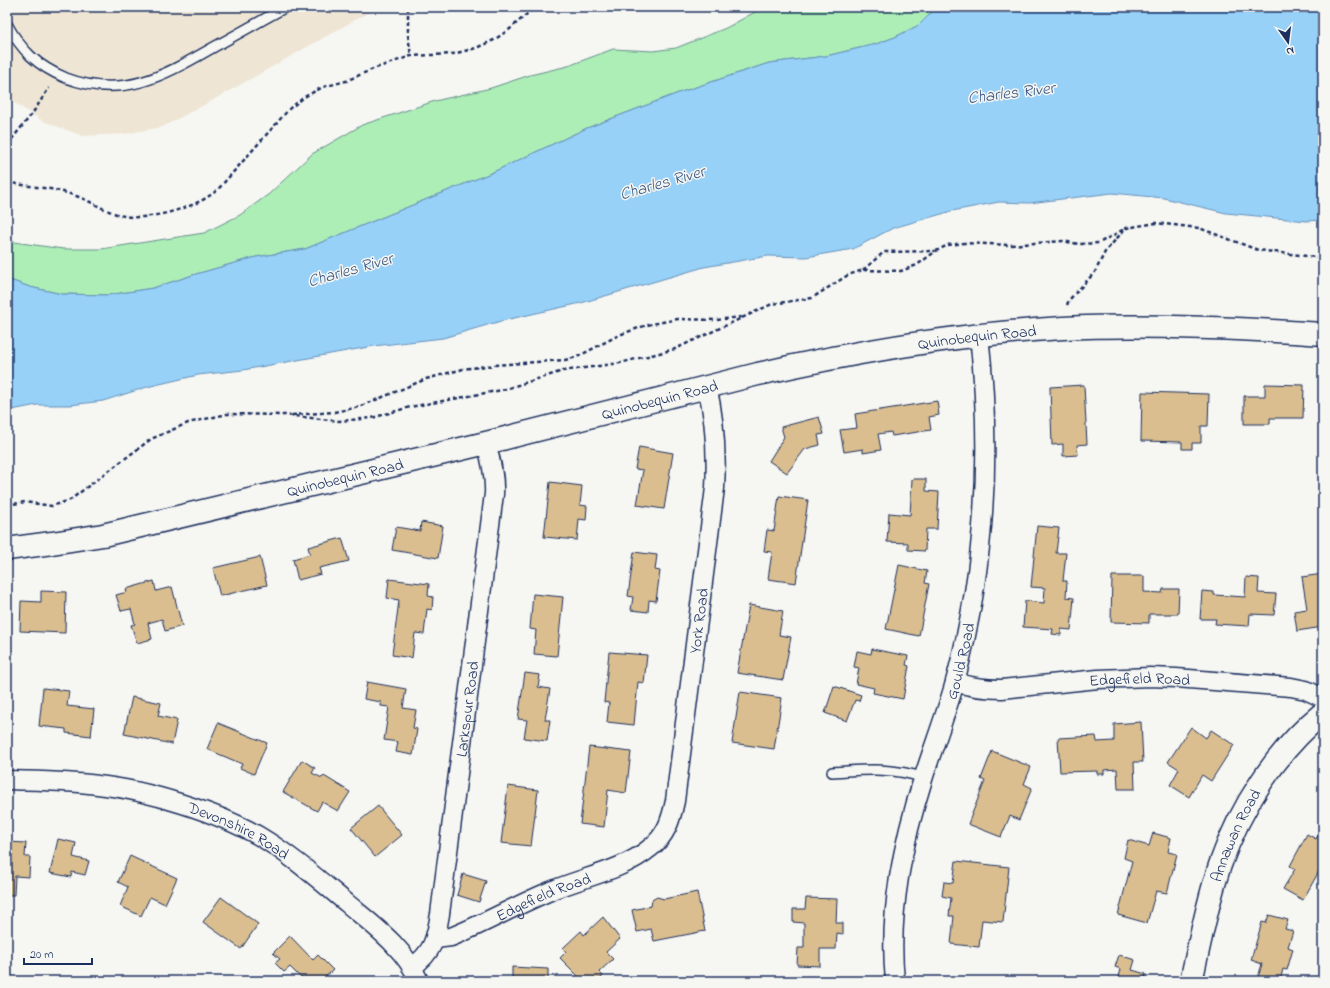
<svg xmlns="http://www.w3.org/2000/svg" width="1330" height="988" viewBox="0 0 1330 988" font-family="'Indie Flower',sans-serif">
	<rect width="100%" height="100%" fill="#f6f6f2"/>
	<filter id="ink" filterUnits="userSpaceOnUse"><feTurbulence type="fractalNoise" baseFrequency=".025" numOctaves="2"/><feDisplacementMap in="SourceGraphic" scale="8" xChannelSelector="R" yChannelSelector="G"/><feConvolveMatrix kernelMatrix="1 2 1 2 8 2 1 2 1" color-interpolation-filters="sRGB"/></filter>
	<g filter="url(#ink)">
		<path fill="#eee5d4" d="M7 7H378L204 105 162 127 125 134 83 136 43 121 10 100 7 96Z"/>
		<path fill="#adeeb7" stroke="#648e8a" d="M764 7H937L919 25 895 37 876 44 826 56 769 63 681 92 587 128 491 173 305 249 256 257 196 274 153 288 108 295 62 294 30 287 7 279V241L63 249H101L204 233 240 215 269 194 312 154 362 125 435 101 491 88 530 75 568 66 613 49 653 51 676 48 726 28Z"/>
		<path fill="#97d1f7" stroke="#6590ba" d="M937 7H1323V220L1307 221 1226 213 1164 198 1112 193 1029 203 999 202 952 211 893 228 853 249 806 257 768 256 704 267 581 303 501 321 443 338 374 346 243 370 198 375 147 387 103 401 70 405H37L7 411V279L30 287 62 294 108 295 153 288 196 274 256 257 305 249 491 173 587 128 681 92 769 63 826 56 876 44 895 37 919 25Z"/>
		<g fill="#dabe8f" stroke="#1b2f5e">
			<path d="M1265 384 1304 385 1303 418H1270V424H1244V396H1265Z"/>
			<path d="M1084 385 1087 444 1077 445 1078 455 1063 456V444L1052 445 1050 387Z"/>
			<path d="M1142 392 1209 394 1208 426H1201V443H1192V449H1182V442L1141 441Z"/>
			<path d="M937 401 939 415 929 417 931 430 892 436 891 432 878 434 881 450 863 453V449L844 452 840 430 857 428 855 414Z"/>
			<path d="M819 417 824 434 818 435 820 445 805 449 787 473 769 461 784 437 781 427Z"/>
			<path d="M639 447 673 453 664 509 637 505 643 470 635 469Z"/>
			<path d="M912 479H926V491L939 492 937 529H926L925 551 908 550V543L887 542 889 513 910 515Z"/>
			<path d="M550 482 582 486 580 505 587 506 586 520 579 519 577 540 544 537Z"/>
			<path d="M779 496 808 500 796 583 768 579 772 552 764 551 767 530 774 531Z"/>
			<path d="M421 522 443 526 438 558 392 550 396 527 420 531Z"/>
			<path d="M1037 526 1059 528 1056 553H1066L1063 581H1067L1066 597 1074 598 1071 630 1061 629V635L1052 634 1053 629 1023 627 1025 601 1044 603 1045 588 1031 587Z"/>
			<path d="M342 538 349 561 319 568 321 574 298 580 293 559 310 554 308 547Z"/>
			<path d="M634 552 657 555 655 570 660 571 656 601 649 600 648 612 631 610 633 597 628 596Z"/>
			<path d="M260 557 267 585 220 596 213 568Z"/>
			<path d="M899 565 927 571 925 583 929 584 919 636 886 629Z"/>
			<path d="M1323 574V627L1297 631 1294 611 1307 609 1302 577Z"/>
			<path d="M1112 576H1144V592L1162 593 1163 589H1179L1178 614H1149V623L1111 622Z"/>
			<path d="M1246 577 1259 578 1258 593 1276 594 1274 615 1250 614 1249 626 1215 624 1216 619H1200L1202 591 1214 592V595L1245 597Z"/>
			<path d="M389 579 429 584 428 596 433 597 432 610 427 609 424 634 415 633 412 658 392 655 399 600 387 598Z"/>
			<path d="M154 581 156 591 172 587 182 626 165 631 162 619 148 623 152 639 137 643 131 625 135 624 131 609 121 611 116 595 127 592 126 589Z"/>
			<path d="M41 591 66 592 65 633 20 631 21 601 41 602Z"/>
			<path d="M533 594 563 597 557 656 534 654 536 630 530 629Z"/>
			<path d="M749 605 783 611 779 635 791 637 783 680 737 673Z"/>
			<path d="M872 649 908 656 906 665 909 666 903 699 873 693 874 688 856 684 859 668 854 667 857 651 871 654Z"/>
			<path d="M609 652 647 655 644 683 638 682 634 725 607 722 609 703 604 702Z"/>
			<path d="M525 673 540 675 538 687 550 689 545 720H550L547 741 524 738 527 720 518 719Z"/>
			<path d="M367 682 406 689 403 708 416 710 413 728 417 729 413 755 396 752 398 742 384 740 389 707 381 706V702L364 699Z"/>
			<path d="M834 686 861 695 859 701 855 700 847 721 825 713Z"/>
			<path d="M43 688 69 691 67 706 94 709 91 736 66 733V729L39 726Z"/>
			<path d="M740 692 782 698 774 749 732 743Z"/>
			<path d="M132 697 161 703 158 716 177 720 172 744 124 734Z"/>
			<path d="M1141 722 1143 762H1134L1135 789H1118L1117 769 1104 770V774H1097V771L1060 772 1058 738 1096 736 1097 742 1114 741V724Z"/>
			<path d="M218 723 267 743 254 774 240 768 242 764 207 749Z"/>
			<path d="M1191 727 1206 738 1211 730 1234 745 1211 781 1202 775 1189 797 1170 785 1179 769 1168 762Z"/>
			<path d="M589 747 631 752 626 793 608 790 604 827 580 824Z"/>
			<path d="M992 751 1031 767 1024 784 1032 788 1019 820 1010 816 1001 837 968 824 985 781 981 779Z"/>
			<path d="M302 760 315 768 312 773 322 778 324 776 350 792 338 811 322 802 317 811 283 792Z"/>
			<path d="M508 786 538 790 531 846 501 843Z"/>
			<path d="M378 806 402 835 375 857 351 828Z"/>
			<path d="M1321 830 1323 831V864L1303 900 1283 889 1295 869 1290 866 1307 834 1316 839Z"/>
			<path d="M1153 833 1171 838 1168 852 1177 854 1167 893 1156 891 1147 923 1118 915 1132 861 1124 858 1128 840 1149 846Z"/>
			<path d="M58 839 76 843 73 857 89 861 85 875 72 872 71 877 50 873Z"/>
			<path d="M7 842 26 843 25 857H30L29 877 15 876 14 895H7Z"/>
			<path d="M130 856 177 878 165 904 150 897 141 916 120 906 128 887 118 882Z"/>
			<path d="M956 861 1009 867 1003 922 982 920 979 947 951 944 954 916H949L951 898 942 896 944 882 953 883Z"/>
			<path d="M463 874 486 881 479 902 457 895Z"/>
			<path d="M697 892 705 931 654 941 651 929 637 932 632 910 651 906 652 900 657 897 664 899Z"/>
			<path d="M221 897 258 924 241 949 203 922Z"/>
			<path d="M806 898 837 899 836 923H843V934L837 933 836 949H820V966L797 965 798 948H804V923L793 922V909H805Z"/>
			<path d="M1269 915 1288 920 1285 929 1293 931 1288 947 1293 949 1287 970 1283 969 1280 981H1257L1262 964 1251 960 1262 922 1266 923Z"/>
			<path d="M603 917 620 939 606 952 613 959 599 972 603 976 598 981H583L560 958 566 952 563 948 581 931 584 935Z"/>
			<path d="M290 936 313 960 318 955 333 970 321 981H304L290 967 284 972 275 963 280 959 273 953Z"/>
			<path d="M1119 955 1135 960 1132 970 1146 974 1144 981H1118L1121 969 1115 967Z"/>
			<path d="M512 967 548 969V981H512Z"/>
		</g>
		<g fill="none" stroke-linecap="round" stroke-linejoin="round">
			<g stroke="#1b2f5e" stroke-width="12">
				<g id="service">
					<path d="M7 24C21 50 37 66 66 78 124 100 165 75 214 47 238 34 262 20 286 7"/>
					<path d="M832 772C865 770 892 767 924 778"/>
				</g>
			</g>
			<g stroke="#1b2f5e" stroke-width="21">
				<g id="minor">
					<path id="s1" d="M955 682C970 687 985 689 1002 689L1098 679 1150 677 1176 678 1291 687 1306 690 1323 698"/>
					<path id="s2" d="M7 780C37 781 68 781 98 785 146 790 217 812 259 836 291 855 319 880 348 904 374 926 405 948 419 981"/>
					<path id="s3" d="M435 939 451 937C486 923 518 904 553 890 584 877 624 870 650 848 666 836 671 820 675 801L715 488C717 453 715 420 707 386"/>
					<path id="s4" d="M412 967C433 953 436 938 440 914L494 494C495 476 491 460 486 443"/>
					<path id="s5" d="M895 981C888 912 903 842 924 776 934 745 946 714 955 682 985 569 992 451 979 335"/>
				</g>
			</g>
			<g stroke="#1b2f5e" stroke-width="25">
				<g id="tertiary">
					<path id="s6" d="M1191 981C1200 943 1207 903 1220 865 1240 808 1276 751 1323 713"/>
				</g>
			</g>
			<g stroke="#1b2f5e" stroke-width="25">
				<g id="secondary">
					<path id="s7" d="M7 549 52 543 103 535 486 443 758 374C858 351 960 334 1063 328 1150 324 1236 328 1323 334"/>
				</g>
			</g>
			<g stroke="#1b2f5e" stroke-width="2.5" stroke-dasharray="4 3" stroke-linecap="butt">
				<path d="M408 7V35L411 56"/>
				<path d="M1049 7V8"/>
				<path d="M7 145 32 114 49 88"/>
				<path d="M7 182C28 187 49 187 70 194 89 199 105 212 124 216 145 221 191 209 209 196 213 194 217 190 221 186L290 108 306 96 323 87 346 81 373 69 411 56 453 54 476 48 494 40 510 29 535 7"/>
				<path d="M863 270 884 252 935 251"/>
				<path d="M1067 305 1069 300 1095 272 1105 252 1124 230"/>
				<path d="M292 415 334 412 359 407 426 379 463 369 495 365 565 360 577 357 619 335 647 325 678 319 716 320 742 317"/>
				<path d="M7 505 25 502 52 506 70 500 151 439 188 423 227 414 285 415 339 421 372 418 410 407 502 390 563 371 620 363 675 349 772 304 812 298 848 275 863 270 901 271 917 265 936 251 948 245 964 243 1010 245 1063 241 1079 244 1099 243 1126 228 1156 223 1199 228 1258 250 1323 258"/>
			</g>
			<use href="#service" stroke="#f6f6f2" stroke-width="9"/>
			<use href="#minor" stroke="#f6f6f2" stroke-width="18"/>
			<use href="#tertiary" stroke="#f6f6f2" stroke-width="22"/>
			<use href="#secondary" stroke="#f6f6f2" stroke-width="22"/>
		</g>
	</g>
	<g text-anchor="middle" stroke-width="3" stroke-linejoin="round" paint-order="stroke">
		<g font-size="16" fill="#1b2f5e" stroke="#f6f6f2">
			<text dy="6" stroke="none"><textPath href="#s7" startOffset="994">Quinobequin Road</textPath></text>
			<text dy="6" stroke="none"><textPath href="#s7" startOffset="670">Quinobequin Road</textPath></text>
			<text dy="6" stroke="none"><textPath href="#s7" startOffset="346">Quinobequin Road</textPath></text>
			<text dy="6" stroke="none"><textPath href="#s3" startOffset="471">York Road</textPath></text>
			<text dy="6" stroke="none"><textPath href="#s5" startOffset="329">Gould Road</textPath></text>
			<text dy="6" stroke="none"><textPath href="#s1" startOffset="186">Edgefield Road</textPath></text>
			<text dy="6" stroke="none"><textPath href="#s4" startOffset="269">Larkspur Road</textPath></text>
			<text dy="6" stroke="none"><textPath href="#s2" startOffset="240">Devonshire Road</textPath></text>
			<text dy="6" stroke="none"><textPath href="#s6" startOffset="153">Annawan Road</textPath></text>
			<text dy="6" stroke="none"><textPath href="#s3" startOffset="117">Edgefield Road</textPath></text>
		</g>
		<g font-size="17" font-style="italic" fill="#3a5884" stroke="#f6f6f2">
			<text transform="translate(1011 92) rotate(-7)" y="6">Charles River</text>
			<text transform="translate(662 182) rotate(-16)" y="6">Charles River</text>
			<text transform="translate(350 269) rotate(-16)" y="6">Charles River</text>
		</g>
	</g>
	<rect width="1330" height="988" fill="none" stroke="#f6f6f2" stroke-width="24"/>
	<rect x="12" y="12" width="1306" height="964" fill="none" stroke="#1b2f5e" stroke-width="1.5" filter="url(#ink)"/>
	<g transform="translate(1288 42) rotate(166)" stroke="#f6f6f2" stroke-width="3" paint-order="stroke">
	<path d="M0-3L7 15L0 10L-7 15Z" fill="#1b2f5e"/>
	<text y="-6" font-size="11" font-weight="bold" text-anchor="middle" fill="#1b2f5e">N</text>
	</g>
	<path d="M24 958v6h68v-6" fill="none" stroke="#1b2f5e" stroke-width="2"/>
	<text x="30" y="958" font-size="12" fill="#1b2f5e" stroke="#f6f6f2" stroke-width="3" paint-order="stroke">20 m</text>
</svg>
